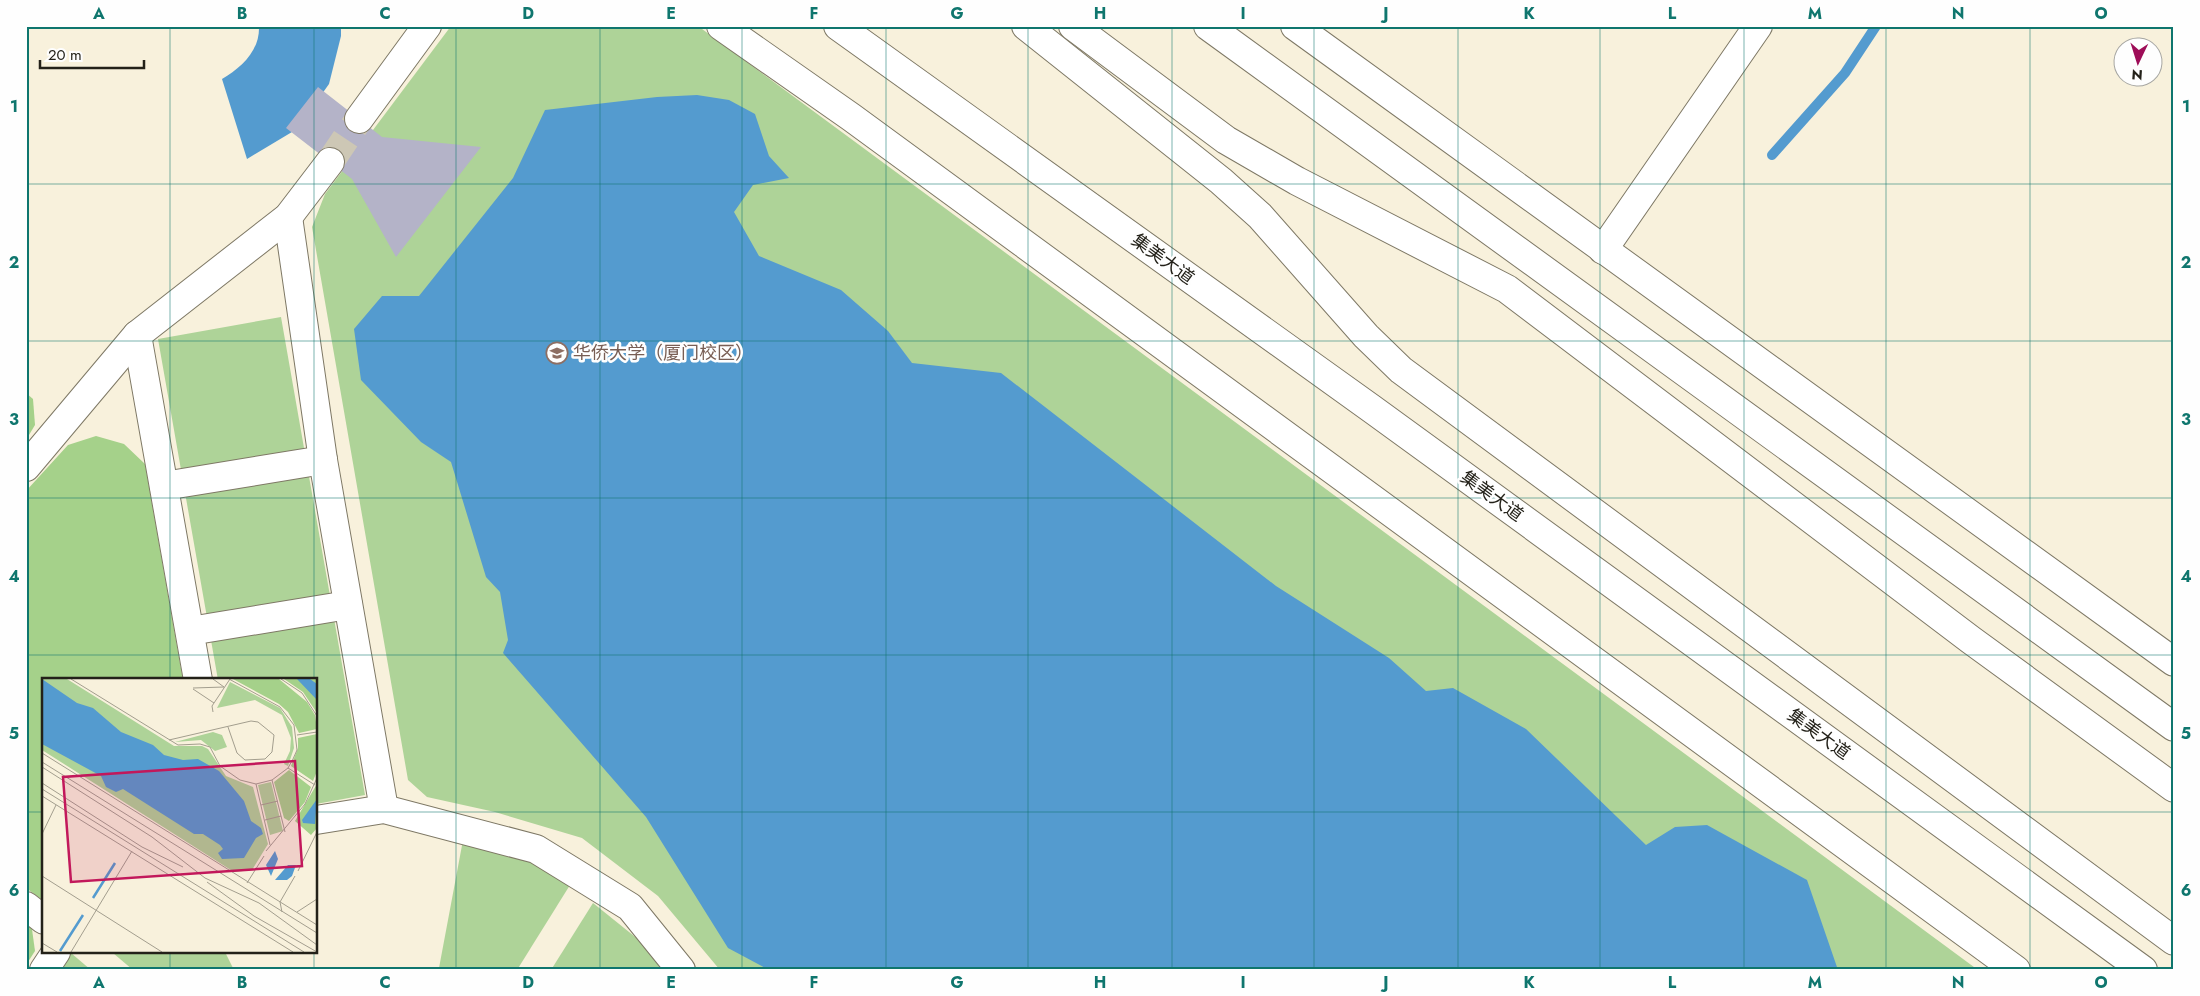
<svg xmlns="http://www.w3.org/2000/svg" width="2200" height="996" viewBox="0 0 2200 996" font-family="Jost,'Noto Sans SC',sans-serif">
	<rect width="100%" height="100%" fill="#f8f1dc"/>
	<g fill="#aed398">
		<path d="M451 26H698L1978 970H720L658 896 582 838 495 812 427 797 408 780 312 227 325 194Z"/>
		<path d="M281 317 365 795 316 804V680H218L158 339Z"/>
		<path d="M463 840 522 856 570 885 517 970 439 968Z"/>
		<path d="M593 903 639 940 663 970H551Z"/>
		<path d="M225 952 234 970H133L113 953Z"/>
		<path d="M71 953 91 970H61Z"/>
	</g>
	<g fill="#a5d18a">
		<path d="M26 393 33 399 35 425 26 440Z"/>
		<path d="M96 436 124 444 145 464 183 680H44V901L26 888V491L68 445Z"/>
		<path d="M26 919 31 922 35 951 26 965Z"/>
	</g>
	<g fill="#549bcf">
		<path d="M259 26H341V36L329 84 297 129 247 159 222 79C241 68 260 51 259 26Z"/>
		<path d="M697 95 729 100 755 114 769 156 789 178 753 185 734 212 759 256 841 290 888 331 912 363 1001 373 1276 586 1389 658 1426 691 1453 688 1526 729 1646 845 1675 827 1707 825 1807 880 1838 970H769L728 948 646 817 503 653 508 640 500 592 486 577 451 462 421 442 361 380 354 329 382 296H419L513 178 545 110 657 97Z"/>
	</g>
	<g fill="none" stroke-linecap="round" stroke-linejoin="round">
		<path stroke="#549bcf" stroke-width="10" d="M1772 155 1845 73 1876 26"/>
	</g>
	<path fill="#b4b3c8" d="M318 87 382 137 481 147 396 257 352 179 286 128Z"/>
	<g fill="none" stroke-linecap="round" stroke-linejoin="round">
		<path stroke="#cdc7b5" stroke-width="28" stroke-dasharray="28 14" stroke-linecap="butt" d="M330 162 359 119"/>
		<g stroke="#7e7865" stroke-width="30">
			<g id="minor">
				<path d="M1026 26 1221 181 1260 216 1366 336 1401 370 2174 941"/>
				<path d="M1073 26 1226 140 1297 181 1507 289 1971 640 2174 788"/>
				<path d="M359 119 427 26"/>
				<path d="M288 217 323 460 384 809"/>
				<path d="M1603 250 1758 26"/>
				<path d="M137 335 198 680"/>
				<path d="M26 467 137 335 288 217 330 162"/>
				<path d="M164 486 323 460"/>
				<path d="M190 631 348 605"/>
				<path d="M316 820 384 809 536 849 630 907 681 970"/>
				<path d="M26 906 44 920"/>
				<path d="M44 970 56 952"/>
			</g>
		</g>
		<g stroke="#7e7865" stroke-width="30">
			<g id="major">
				<path d="M721 26 851 117 2016 970"/>
				<path d="M838 26 1372 409 2143 970"/>
				<path d="M1208 26 2174 727"/>
				<path d="M1295 26 2174 662"/>
			</g>
		</g>
		<use href="#minor" stroke="#fff" stroke-width="28"/>
		<use href="#major" stroke="#fff" stroke-width="28"/>
	</g>
	<path fill="none" stroke="#0f766e" stroke-width="1" stroke-opacity="0.55" d="M170 26V680M314 26V680M456 26V970M600 26V970M742 26V970M886 26V970M1028 26V970M1172 26V970M1314 26V970M1458 26V970M1600 26V970M1744 26V970M1886 26V970M2030 26V970M26 184H2174M26 341H2174M26 498H2174M26 655H2174M26 812H44M316 812H2174M170 952V970M314 952V970"/>
	<defs>
		<g id="university-ring" transform="scale(1.125)"><circle r="9.5" fill="#fefefe" stroke="#8d6e63" stroke-width="1.5"/><path d="M0-5L7-2L0 1L-7-2ZM-4 1L0 2.5L4 1V4Q0 6-4 4Z" fill="#8d6e63"/></g>
	</defs>
	<g fill-rule="evenodd">
		<use href="#university-ring" x="557" y="353"/>
	</g>
	<g text-anchor="middle" stroke-width="5" stroke-linejoin="round" paint-order="stroke">
		<g font-size="18" fill="#232119" stroke="#fefefe">
			<text transform="translate(1163 259) rotate(36)" y="6">集美大道</text>
			<text transform="translate(1492 496) rotate(36)" y="6">集美大道</text>
			<text transform="translate(1819 734) rotate(36)" y="6">集美大道</text>
		</g>
		<g font-size="18" fill="#785e54" stroke="#fefefe" text-anchor="start">
			<text x="573" y="359">华侨大学（厦门校区）</text>
		</g>
	</g>
	<g transform="translate(42 678)">
		<rect width="275" height="275" fill="#f8f1dc"/>
		<path d="M0 1H25L132 68H160L166 71 184 98 211 109 226 166 210 192 192 194 0 72ZM188 4 238 30 250 49 252 70 246 88 242 86 248 73 249 60 240 37 213 22 175 30ZM171 54 180 57 185 69 173 73 159 62 133 64ZM229 104 241 153 228 157 216 107Z" fill="#aed398"/>
		<path d="M191 1H237L265 24 273 37 275 51 257 55 246 34 237 26ZM242 1H275V35L261 14ZM275 56V93L271 103 249 88 256 70V60ZM247 92 269 109 263 124 247 143 242 140 232 104ZM275 106V150L269 157 253 143Z" fill="#a5d18a"/>
		<path d="M0 1 35 25 51 30 79 54 111 67 122 77 141 82 156 81 177 93 202 123 209 143 219 150 221 156 214 160 202 180 180 181 176 175 181 171 178 167 161 156H152L81 111 74 114 64 109 59 98 0 66ZM255 1H268L275 6V22ZM275 121 273 146 261 145 260 142ZM233 173 236 181 229 198 224 187ZM246 187H254L250 198 245 202H233Z" fill="#549bcf"/>
		<path fill="none" stroke="#549bcf" stroke-width="2.5" d="M51 220 73 185M18 273 41 237"/>
		<path fill="none" stroke="#a39e8e" stroke-width="1" d="M29 1 136 67 158 66 168 69 178 88 198 102 214 106 230 102 246 90 251 81 255 72 252 47 238 29 187 1M239 1 260 15 275 38M151 10 182 9 171 1M151 11 172 25M171 34 170 28 188 1M255 57 275 54M127 62 209 43 216 44 232 57 230 74 223 81 203 82 195 75 186 49M0 75 275 247M0 84 275 255M0 89 110 159 163 200 217 225 275 267M246 90 273 107M230 102 243 154M0 105 100 169 141 189M214 106 228 167M0 111 262 274M0 118 251 274M219 127 236 123M223 142 239 138M0 156 14 127M224 173 263 126 275 100M256 193 275 154M0 198 120 274M165 204 212 238 275 274M205 205 222 178M240 234 238 224 253 198M255 234 275 221M0 265 15 274M29 274 90 173"/>
		<path fill="#c2185b" fill-opacity="0.15" stroke="#c2185b" stroke-width="2.5" d="M253 83 260 188 29 204 21 99Z"/>
		<rect width="275" height="275" fill="none" stroke="#232119" stroke-width="2.5"/>
	</g>
	<rect width="2200" height="996" fill="none" stroke="#fefefe" stroke-width="55"/>
	<g transform="translate(2138 62) rotate(184)"><circle r="24" fill="#fefefe" stroke="#a6a6a2"/>
	<path d="M0-4L9 19L0 12L-9 19Z" fill="#9e0d58"/>
	<text y="-8" font-size="14" font-weight="bold" text-anchor="middle" fill="#232119">N</text>
	</g>
	<path d="M40 60v8h104v-8" fill="none" stroke="#232119" stroke-width="2.5"/>
	<text x="48" y="60" font-size="15" fill="#232119" stroke="#fefefe" stroke-width="4" paint-order="stroke">20 m</text>
	<rect x="28" y="28" width="2144" height="940" fill="none" stroke="#0f766e" stroke-width="2"/>
	<g font-size="16" text-anchor="middle" font-weight="bold" fill="#0f766e">
		<text x="99" y="19">A</text>
		<text x="242" y="19">B</text>
		<text x="385" y="19">C</text>
		<text x="528" y="19">D</text>
		<text x="671" y="19">E</text>
		<text x="814" y="19">F</text>
		<text x="957" y="19">G</text>
		<text x="1100" y="19">H</text>
		<text x="1243" y="19">I</text>
		<text x="1386" y="19">J</text>
		<text x="1529" y="19">K</text>
		<text x="1672" y="19">L</text>
		<text x="1815" y="19">M</text>
		<text x="1958" y="19">N</text>
		<text x="2101" y="19">O</text>
		<text x="14" y="112">1</text>
		<text x="2186" y="112">1</text>
		<text x="14" y="268">2</text>
		<text x="2186" y="268">2</text>
		<text x="14" y="425">3</text>
		<text x="2186" y="425">3</text>
		<text x="14" y="582">4</text>
		<text x="2186" y="582">4</text>
		<text x="14" y="739">5</text>
		<text x="2186" y="739">5</text>
		<text x="14" y="896">6</text>
		<text x="2186" y="896">6</text>
		<text x="99" y="988">A</text>
		<text x="242" y="988">B</text>
		<text x="385" y="988">C</text>
		<text x="528" y="988">D</text>
		<text x="671" y="988">E</text>
		<text x="814" y="988">F</text>
		<text x="957" y="988">G</text>
		<text x="1100" y="988">H</text>
		<text x="1243" y="988">I</text>
		<text x="1386" y="988">J</text>
		<text x="1529" y="988">K</text>
		<text x="1672" y="988">L</text>
		<text x="1815" y="988">M</text>
		<text x="1958" y="988">N</text>
		<text x="2101" y="988">O</text>
	</g>
</svg>
